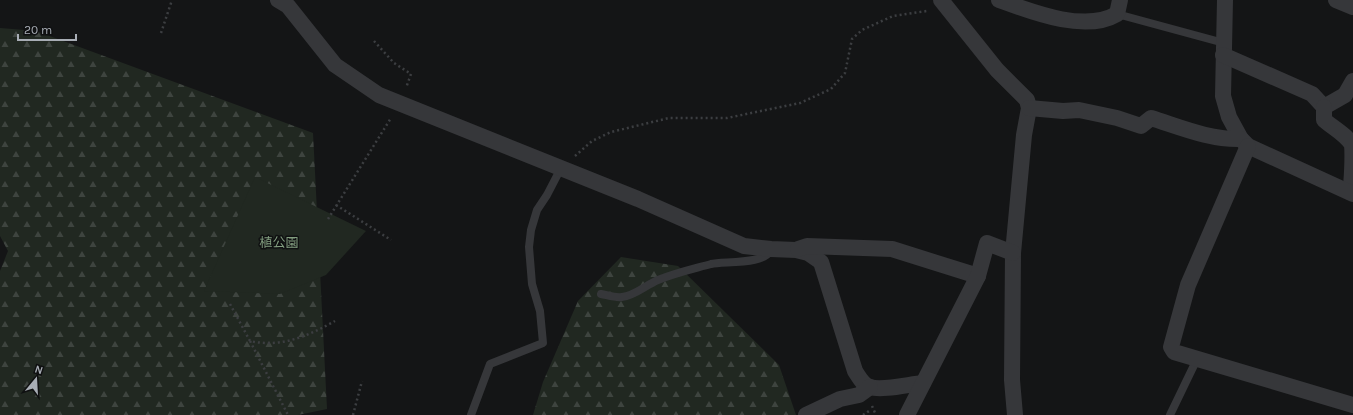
<svg xmlns="http://www.w3.org/2000/svg" width="1353" height="415" viewBox="0 0 1353 415" font-family="Karla,'Noto Sans JP',sans-serif">
	<defs>
		<pattern id="forest-firs" width="22" height="20" patternUnits="userSpaceOnUse"><rect width="22" height="20" fill="#212821"/><path d="M5 1l3.5 6h-7zM16 11l3.5 6h-7z" fill="#3e443f"/></pattern>
	</defs>
	<rect width="100%" height="100%" fill="#141516"/>
	<g fill="url(#forest-firs)">
		<path d="M0 28 36 31 313 133 327 409 298 415H0V271L8 251 0 236Z"/>
		<path d="M621 257 678 266 779 365 796 415H533L543 382 578 301Z"/>
	</g>
	<path fill="#212821" d="M255 177 366 231 326 275 280 294 204 291Z"/>
	<g fill="none" stroke-linecap="round" stroke-linejoin="round">
		<g stroke="#3c3e41" stroke-width="2.5" stroke-dasharray="2 3" stroke-linecap="butt">
			<path d="M161 33 172 0"/>
			<path d="M374 41 394 63 411 74 406 88"/>
			<path d="M575 156 592 141 611 132 669 118H727L800 103 831 89 845 73 852 39 862 30 893 16 927 11"/>
			<path d="M336 205 391 240"/>
			<path d="M328 219 391 118"/>
			<path d="M230 304 250 341C281 348 308 336 335 321"/>
			<path d="M250 341 288 415"/>
			<path d="M872 406 876 415"/>
			<path d="M353 415 362 381"/>
			<path d="M863 415 869 411"/>
		</g>
		<g stroke="#36373a" stroke-width="8">
			<path d="M1117 14 1224 43"/>
			<path d="M601 294C607 295 615 298 622 297 634 296 646 285 658 280 675 273 693 269 711 264 723 261 767 265 771 249"/>
			<path d="M471 415 490 364 543 343 540 311 532 284 529 247 531 230 537 210 547 195 561 168"/>
			<path d="M1170 415 1197 359"/>
		</g>
		<g stroke="#36373a" stroke-width="16">
			<path d="M278 0 288 6 335 65 379 95 638 199 744 246 771 249 796 250 808 253 821 262 855 371C859 377 863 385 870 387 882 391 910 384 923 383"/>
			<path d="M941 0 997 70 1027 100 1029 108 1024 135 1013 253 1012 380 1015 415"/>
			<path d="M999 0C1032 12 1085 33 1117 14L1120 0"/>
			<path d="M1225 0 1223 96 1229 117 1241 139"/>
			<path d="M1336 0 1353 7"/>
			<path d="M1223 55 1312 94 1324 107 1345 95 1353 81"/>
			<path d="M1324 107V120C1332 127 1347 135 1352 145 1353 155 1352 182 1350 192"/>
			<path d="M1029 108 1063 111 1079 110 1117 118 1141 126 1151 118C1180 127 1210 140 1241 139L1248 146 1353 194"/>
			<path d="M1248 146 1188 285 1171 347 1174 352 1353 405"/>
			<path d="M798 249 807 246 892 249 978 276"/>
			<path d="M806 415 840 399 859 395 870 387"/>
			<path d="M907 415 978 276 987 243 1013 253"/>
		</g>
	</g>
	<g text-anchor="middle" stroke-width="3" stroke-linejoin="round" paint-order="stroke">
		<g font-size="13" fill="#839e80" stroke="#0f1011">
			<text x="279" y="247">植公園</text>
		</g>
	</g>
	<g transform="translate(36 379) rotate(18)" stroke="#0f1011" stroke-width="3" paint-order="stroke">
	<path d="M0-3L7 15L0 10L-7 15Z" fill="#a8adb5"/>
	<text y="-6" font-size="11" font-weight="bold" text-anchor="middle" fill="#a8adb5">N</text>
	</g>
	<path d="M18 34v6h58v-6" fill="none" stroke="#a8adb5" stroke-width="2"/>
	<text x="24" y="34" font-size="12" fill="#a8adb5" stroke="#0f1011" stroke-width="3" paint-order="stroke">20 m</text>
</svg>
